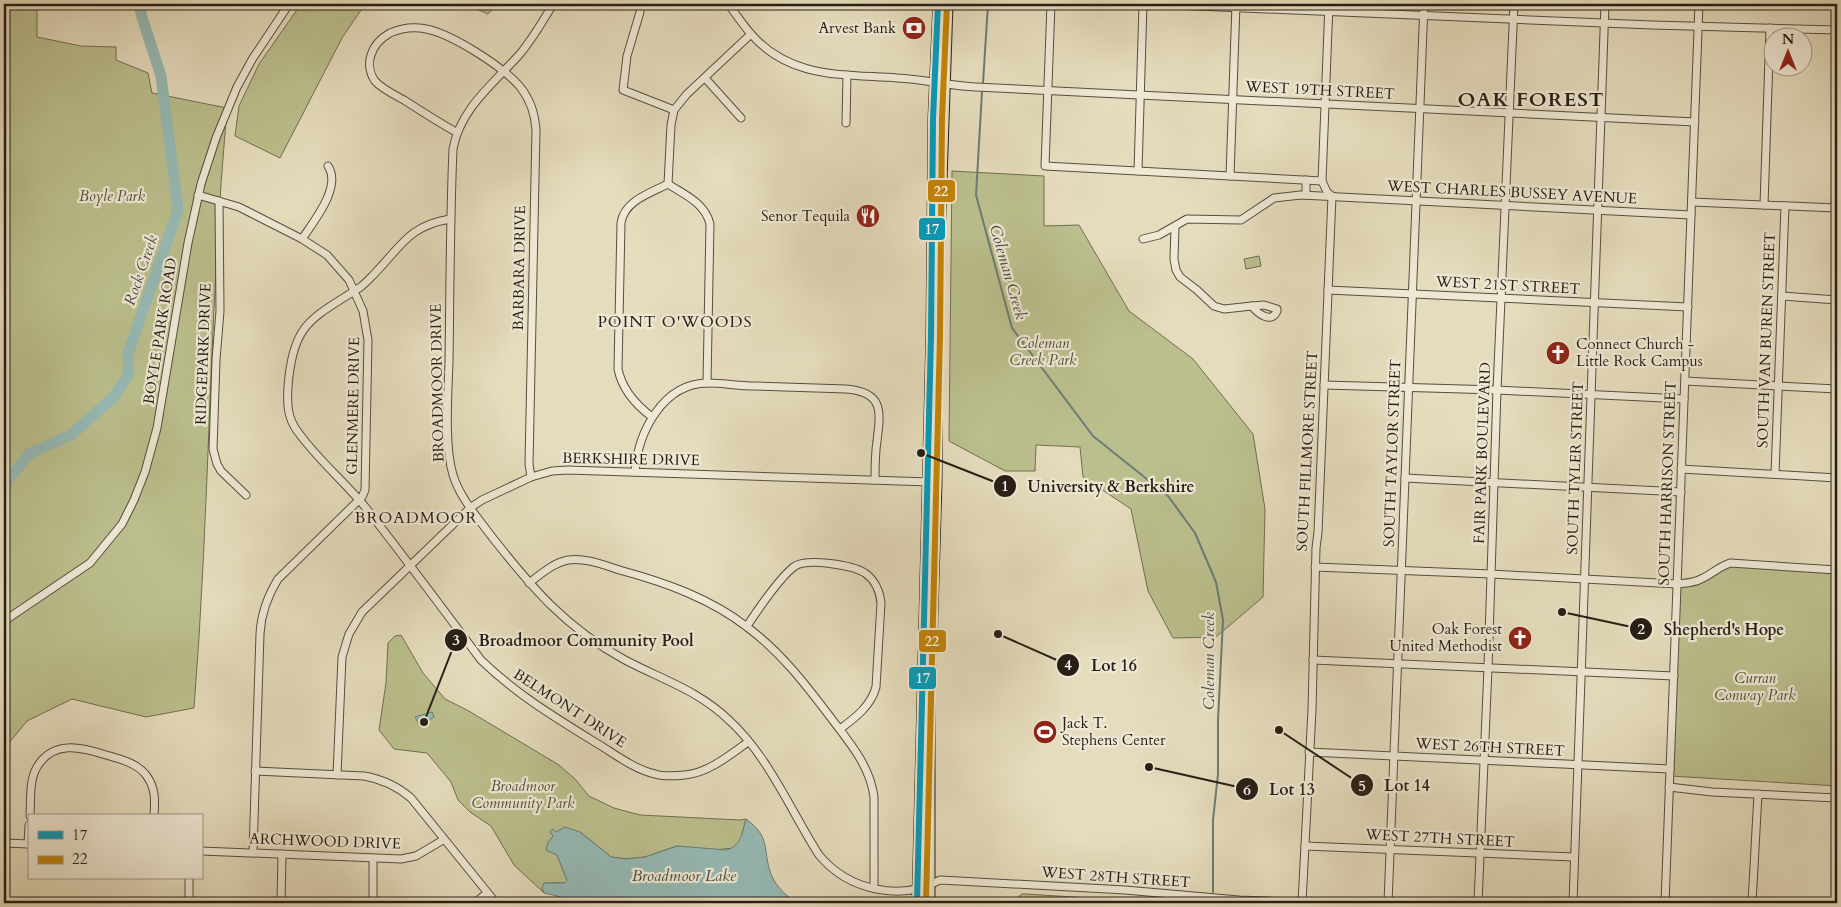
<svg xmlns="http://www.w3.org/2000/svg" width="1841" height="907" viewBox="0 0 1841 907" font-family="Cardo,serif">
	<rect width="100%" height="100%" fill="#e5dcbd"/>
	<filter id="stains"><feTurbulence type="fractalNoise" baseFrequency=".004" numOctaves="4"/><feColorMatrix values="0 0 0 0 .2 0 0 0 0 .09 0 0 0 0 .02 0 0 0 .5 -.17"/></filter>
	<radialGradient id="worn" r=".72"><stop offset=".6" stop-color="#630" stop-opacity="0"/><stop offset="1" stop-color="#630" stop-opacity=".3"/></radialGradient>
	<g fill="#bbbf8d" stroke="#716e51">
		<path d="M4 4H37V37L81 46 116 47V60L148 73 152 93 227 108C209 308 210 508 194 708L146 717 72 699 27 721 4 749Z"/>
		<path d="M301 4H365L342 38 280 158 235 136 239 106 259 64Z"/>
		<path d="M465 4H497L488 14Z"/>
		<path d="M952 171 1044 176V226L1079 225 1129 311 1193 359 1253 434 1265 509 1263 597 1216 637 1173 638 1148 591 1131 509 1083 477 1080 447 1036 445 1035 471H1005L949 441Z"/>
		<path d="M1259 256 1261 266 1246 269 1244 259Z"/>
		<path d="M1724 565 1837 570V786L1670 776 1677 584 1692 583Z"/>
		<path d="M401 635 423 673 445 699 467 710 559 765 575 779 589 796 614 808 640 815 740 820 746 819 740 842 734 848 703 851 677 846 645 857 626 859 611 857 580 832 553 836 557 855 567 880 564 883H545L542 888 544 893 514 865 491 826 470 812 458 800 451 782 427 753 394 749 379 730 386 683 388 643 395 636Z"/>
		<path d="M1022 894H1026L1168 903H1018L1019 896Z"/>
	</g>
	<g fill="#96bab5" stroke="#6a7c75">
		<path d="M432 712 434 717 420 726 415 717Z"/>
		<path d="M746 819C772 838 762 850 771 874 776 887 787 897 798 903H581L574 900 544 893 542 888 544 883H564L567 880 557 855 546 850 548 842 553 836 550 832 552 829 556 832 565 827 580 832 611 857 626 859 645 857 677 846 727 850C742 845 742 832 746 819Z"/>
	</g>
	<g fill="none" stroke-linecap="round" stroke-linejoin="round">
		<g stroke="#6a7c75" stroke-width="2">
			<path d="M983 83 988 4"/>
			<path d="M982 92 976 195 1012 328 1093 436 1168 496 1195 533 1216 582 1223 620 1218 720V774L1213 820V892"/>
		</g>
		<path stroke="#96bab5" stroke-width="11" d="M4 492 8 480 29 454 72 434 114 397 129 374 128 354 178 210 161 76 141 14 140 4"/>
		<g stroke="#564e3f" stroke-width="9">
			<g id="minor">
				<path d="M553 4C543 21 532 40 519 55 493 84 460 109 453 149 450 220 450 291 449 362 448 394 444 445 453 475 460 498 478 518 492 537 533 589 566 628 625 660 663 680 698 690 730 721 768 756 791 811 819 855 848 890 900 902 940 880L1125 890 1239 900 1313 903"/>
				<path d="M728 4C736 14 743 25 751 34 790 79 843 74 897 78 923 79 950 86 976 87L1695 122"/>
				<path d="M1051 4 1045 166 1322 181"/>
				<path d="M1149 4 1652 25 1837 30"/>
				<path d="M640 12 627 56 623 90 674 110"/>
				<path d="M705 78 741 118"/>
				<path d="M846 123 847 75"/>
				<path d="M456 132C438 122 421 111 404 100 395 95 382 89 375 81 370 74 368 64 371 55 374 45 381 38 390 33 399 29 410 27 420 28 447 30 504 67 521 88 531 101 535 114 536 130L529 464 531 477"/>
				<path d="M1138 171 1143 4"/>
				<path d="M1230 176 1236 4"/>
				<path d="M1306 180V195"/>
				<path d="M668 184C685 195 705 203 710 224L707 383"/>
				<path d="M668 184 671 125 674 110 687 94 751 34"/>
				<path d="M198 195 239 207 302 239 327 255 349 280 363 311 368 340 365 490 362 497 278 579C267 597 261 613 260 634L253 852"/>
				<path d="M219 201 220 311 216 360 213 449 217 464 221 471 246 495"/>
				<path d="M1692 202 1837 208"/>
				<path d="M1764 205 1770 28"/>
				<path d="M1835 208 1837 148"/>
				<path d="M450 219C409 226 402 245 376 272 370 278 365 284 359 288 311 319 293 323 288 386 287 403 287 418 298 432 318 460 345 482 366 508 405 558 443 609 481 660 516 694 556 718 598 744 616 755 634 769 655 774 664 777 675 776 685 775 708 773 730 755 748 742"/>
				<path d="M1175 227 1174 259 1176 270 1180 277 1197 290 1214 306 1224 309 1252 306"/>
				<path d="M302 239C314 221 342 187 328 166"/>
				<path d="M1143 239 1159 235 1187 219 1241 220 1274 198 1301 195 1691 215"/>
				<path d="M1328 290 1688 307"/>
				<path d="M1782 296 1837 300"/>
				<path d="M1264 305 1277 309V311C1272 324 1258 314 1252 306Z"/>
				<path d="M1685 381 1837 389"/>
				<path d="M1324 385 1497 390 1684 399"/>
				<path d="M652 417C636 405 622 389 618 369L621 223C624 201 650 193 668 184"/>
				<path d="M1681 469 1837 478"/>
				<path d="M635 472C638 432 663 383 708 383 723 383 739 386 754 386 785 387 815 388 846 389 883 392 881 410 877 441 875 454 875 467 875 480"/>
				<path d="M1775 474 1785 206"/>
				<path d="M1405 478 1681 492"/>
				<path d="M1315 567 1491 574 1677 584C1686 583 1694 583 1701 579 1713 574 1716 568 1730 563L1837 570"/>
				<path d="M529 583C541 574 553 563 568 560 586 557 606 566 623 571 667 583 711 599 747 627 781 652 806 685 831 718 850 743 870 766 874 797V888"/>
				<path d="M4 621 90 563 122 524 134 500 145 472 157 428 188 243 201 184 216 138 237 87 253 58 289 4"/>
				<path d="M747 626C757 611 781 576 795 566 808 558 852 565 865 573 875 580 880 592 881 603L876 687C871 706 855 718 840 729"/>
				<path d="M1313 660 1674 676"/>
				<path d="M1309 752 1670 769"/>
				<path d="M255 771 364 776C382 779 397 786 411 798L496 903"/>
				<path d="M337 775 342 657 349 634 362 612 470 508 482 500 531 477 552 471 568 470 930 482"/>
				<path d="M1669 787 1712 792 1837 798"/>
				<path d="M30 816C31 800 29 780 37 767 53 740 81 747 106 755 120 759 137 763 146 775 156 788 155 801 154 816"/>
				<path d="M4 843 29 844"/>
				<path d="M28 844 29 825"/>
				<path d="M1305 846 1574 857"/>
				<path d="M201 851 401 859 416 856 443 840"/>
				<path d="M189 903V878"/>
				<path d="M281 903 282 854"/>
				<path d="M373 903V859"/>
				<path d="M475 903 487 893"/>
				<path d="M1181 903V895"/>
				<path d="M1302 903 1312 710 1316 548 1318 532 1332 196 1327 192 1322 181 1329 4"/>
				<path d="M1388 903 1424 4"/>
				<path d="M1478 903 1488 668 1497 390 1514 4"/>
				<path d="M1573 903 1605 4"/>
				<path d="M1665 903 1699 4"/>
				<path d="M1752 903 1758 794"/>
			</g>
		</g>
		<g stroke="#271e15" stroke-width="11">
			<g id="major">
				<path d="M917 903 931 336 933 119 938 4"/>
				<path d="M930 903V710L937 482 938 298 948 4"/>
			</g>
		</g>
		<use href="#minor" stroke="#eee8d4" stroke-width="7"/>
		<use href="#major" stroke="#e5dcbd" stroke-width="9"/>
		<g stroke="#eee8d4" stroke-width="10">
			<path id="bus-1" d="M917 903 931 336 933 119 938 4"/>
		</g>
		<g stroke="#eee8d4" stroke-width="10">
			<path id="bus-2" d="M926 903 940 336 942 119 947 4"/>
		</g>
		<use href="#bus-1" stroke="#049bbc" stroke-width="6"/>
		<use href="#bus-2" stroke="#c38405" stroke-width="6"/>
	</g>
	<defs>
		<g id="bank-disc" transform="scale(1.25)"><circle r="9.5" fill="#8f2418" stroke="#eee8d4"/><path d="M-6-4H6V4H-6ZM0-2.3a2.3 2.3 0 1 0 0 4.6a2.3 2.3 0 1 0 0-4.6Z" fill="#fff"/></g>
		<g id="restaurant-disc" transform="scale(1.25)"><circle r="9.5" fill="#8f2418" stroke="#eee8d4"/><path d="M-5-6h1v4h1v-4h1v4h1v-4h1v5L-1.5 .5V6h-2V.5L-5-1ZM5-6V6H3V1.5H1.5Q1.5-4 5-6Z" fill="#fff"/></g>
		<g id="church-disc" transform="scale(1.25)"><circle r="9.5" fill="#8f2418" stroke="#eee8d4"/><path d="M-1.2-6h2.4v3.5h3.3v2.4h-3.3V6h-2.4V-.1h-3.3v-2.4h3.3Z" fill="#fff"/></g>
		<g id="stadium-disc" transform="scale(1.25)"><circle r="9.5" fill="#8f2418" stroke="#eee8d4"/><path d="M0-5a6.5 5 0 1 0 0 10a6.5 5 0 1 0 0-10ZM-3.5-1.8h7v3.6h-7Z" fill="#fff"/></g>
	</defs>
	<g fill-rule="evenodd">
		<use href="#bank-disc" x="914" y="28"/>
		<use href="#restaurant-disc" x="868" y="216"/>
		<use href="#church-disc" x="1558" y="353"/>
		<use href="#church-disc" x="1520" y="638"/>
		<use href="#stadium-disc" x="1045" y="732"/>
	</g>
	<g text-anchor="middle" stroke-width="4.5" stroke-linejoin="round" paint-order="stroke">
		<g font-size="15" fill="#271e15" stroke="#eee8d4" text-anchor="end">
			<text x="896" y="33">Arvest Bank</text>
			<text x="850" y="221">Senor Tequila</text>
			<text x="1576" y="349" text-anchor="start">Connect Church -<tspan x="1576" dy="17">Little Rock Campus</tspan></text>
			<text x="1502" y="634">Oak Forest<tspan x="1502" dy="17">United Methodist</tspan></text>
			<text x="1062" y="728" text-anchor="start">Jack T.<tspan x="1062" dy="17">Stephens Center</tspan></text>
		</g>
		<g font-size="15" fill="#271e15" stroke="#eee8d4">
			<text transform="translate(1320 90) rotate(3)" y="5">WEST 19TH STREET</text>
			<text transform="translate(1512 192) rotate(3)" y="5">WEST CHARLES BUSSEY AVENUE</text>
			<text transform="translate(519 268) rotate(-89)" y="5">BARBARA DRIVE</text>
			<text transform="translate(1508 285) rotate(3)" y="5">WEST 21ST STREET</text>
			<text transform="translate(160 331) rotate(-81)" y="5">BOYLE PARK ROAD</text>
			<text transform="translate(1766 340) rotate(-88)" y="5">SOUTH VAN BUREN STREET</text>
			<text transform="translate(203 354) rotate(-88)" y="5">RIDGEPARK DRIVE</text>
			<text transform="translate(437 383) rotate(-91)" y="5">BROADMOOR DRIVE</text>
			<text transform="translate(353 406) rotate(-89)" y="5">GLENMERE DRIVE</text>
			<text transform="translate(1307 451) rotate(-87)" y="5">SOUTH FILLMORE STREET</text>
			<text transform="translate(1392 453) rotate(-88)" y="5">SOUTH TAYLOR STREET</text>
			<text transform="translate(1482 453) rotate(-88)" y="5">FAIR PARK BOULEVARD</text>
			<text transform="translate(631 459) rotate(1)" y="5">BERKSHIRE DRIVE</text>
			<text transform="translate(1575 468) rotate(-88)" y="5">SOUTH TYLER STREET</text>
			<text transform="translate(1667 483) rotate(-88)" y="5">SOUTH HARRISON STREET</text>
			<text transform="translate(570 708) rotate(33)" y="5">BELMONT DRIVE</text>
			<text transform="translate(1490 747) rotate(3)" y="5">WEST 26TH STREET</text>
			<text transform="translate(1440 838) rotate(3)" y="5">WEST 27TH STREET</text>
			<text transform="translate(325 841) rotate(2)" y="5">ARCHWOOD DRIVE</text>
			<text transform="translate(1116 877) rotate(4)" y="5">WEST 28TH STREET</text>
		</g>
		<g font-size="15" font-style="italic" fill="#534e39" stroke="#eee8d4">
			<text x="112" y="201">Boyle Park</text>
			<text x="1043" y="348">Coleman<tspan x="1043" dy="17">Creek Park</tspan></text>
			<text x="1755" y="683">Curran<tspan x="1755" dy="17">Conway Park</tspan></text>
			<text x="523" y="791">Broadmoor<tspan x="523" dy="17">Community Park</tspan></text>
		</g>
		<g font-size="16" font-style="italic" fill="#484d45" stroke="#eee8d4">
			<text transform="translate(140 270) rotate(-71)" y="6">Rock Creek</text>
			<text transform="translate(1009 272) rotate(74)" y="6">Coleman Creek</text>
			<text transform="translate(1208 661) rotate(-90)" y="6">Coleman Creek</text>
			<text x="684" y="881">Broadmoor Lake</text>
		</g>
		<g font-size="16" letter-spacing="1" fill="#271e15" stroke="#eee8d4">
			<text x="675" y="327">POINT O'WOODS</text>
			<text x="416" y="523">BROADMOOR</text>
		</g>
		<g font-size="20" font-weight="bold" letter-spacing="1" fill="#271e15" stroke="#eee8d4">
			<text x="1531" y="106">OAK FOREST</text>
		</g>
	</g>
	<path fill="none" stroke="#271e15" stroke-width="2" d="M921 453L1005 486M1562 612L1641 629M424 722L456 640M998 634L1068 665M1279 730L1362 785M1149 767L1247 789"/>
	<g fill="#271e15" stroke="#eee8d4" stroke-width="2">
		<circle cx="921" cy="453" r="5"/>
		<circle cx="1562" cy="612" r="5"/>
		<circle cx="424" cy="722" r="5"/>
		<circle cx="998" cy="634" r="5"/>
		<circle cx="1279" cy="730" r="5"/>
		<circle cx="1149" cy="767" r="5"/>
		<circle cx="1005" cy="486" r="12"/>
		<circle cx="1641" cy="629" r="12"/>
		<circle cx="456" cy="640" r="12"/>
		<circle cx="1068" cy="665" r="12"/>
		<circle cx="1362" cy="785" r="12"/>
		<circle cx="1247" cy="789" r="12"/>
	</g>
	<g font-size="15" text-anchor="middle" font-weight="bold" fill="#fff">
		<text x="1005" y="491">1</text>
		<text x="1641" y="634">2</text>
		<text x="456" y="645">3</text>
		<text x="1068" y="670">4</text>
		<text x="1362" y="791">5</text>
		<text x="1247" y="795">6</text>
	</g>
	<g font-size="16" text-anchor="middle" font-weight="bold" fill="#271e15" stroke="#eee8d4" stroke-width="4.5" stroke-linejoin="round" paint-order="stroke">
		<text x="1111" y="492">University &amp; Berkshire</text>
		<text x="1724" y="635">Shepherd's Hope</text>
		<text x="586" y="646">Broadmoor Community Pool</text>
		<text x="1114" y="671">Lot 16</text>
		<text x="1407" y="791">Lot 14</text>
		<text x="1292" y="795">Lot 13</text>
	</g>
	<g stroke="#eee8d4" stroke-width="2">
		<rect x="927" y="179" width="29" height="24" rx="5" fill="#c38405"/>
		<rect x="918" y="217" width="28" height="24" rx="5" fill="#049bbc"/>
		<rect x="918" y="629" width="29" height="24" rx="5" fill="#c38405"/>
		<rect x="908" y="666" width="29" height="24" rx="5" fill="#049bbc"/>
	</g>
	<g font-size="14" text-anchor="middle" font-weight="bold" fill="#fff">
		<text x="941" y="196">22</text>
		<text x="932" y="234">17</text>
		<text x="932" y="646">22</text>
		<text x="923" y="683">17</text>
	</g>
	<rect width="1841" height="907" fill="none" stroke="#e5dcbd" stroke-width="20"/>
	<rect x="5" y="5" width="1831" height="897" fill="none" stroke="#271e15" stroke-width="2.5"/>
	<rect x="10" y="10" width="1821" height="887" fill="none" stroke="#271e15"/>
	<rect x="28" y="814" width="175" height="65" fill="#eee8d4" stroke="#9e9788"/>
	<rect x="38" y="831" width="25" height="8" fill="#049bbc" stroke="#9e9788"/>
	<text x="72" y="840" font-size="15" fill="#271e15">17</text>
	<rect x="38" y="856" width="25" height="8" fill="#c38405" stroke="#9e9788"/>
	<text x="72" y="864" font-size="15" fill="#271e15">22</text>
	<g transform="translate(1788 52)"><circle r="24" fill="#eee8d4" stroke="#9e9788"/>
	<path d="M0-4L9 19L0 12L-9 19Z" fill="#8f2418"/>
	<text y="-8" font-size="14" font-weight="bold" text-anchor="middle" fill="#271e15">N</text>
	</g>
	<rect width="100%" height="100%" filter="url(#stains)"/>
	<rect width="100%" height="100%" fill="url(#worn)"/>
</svg>
